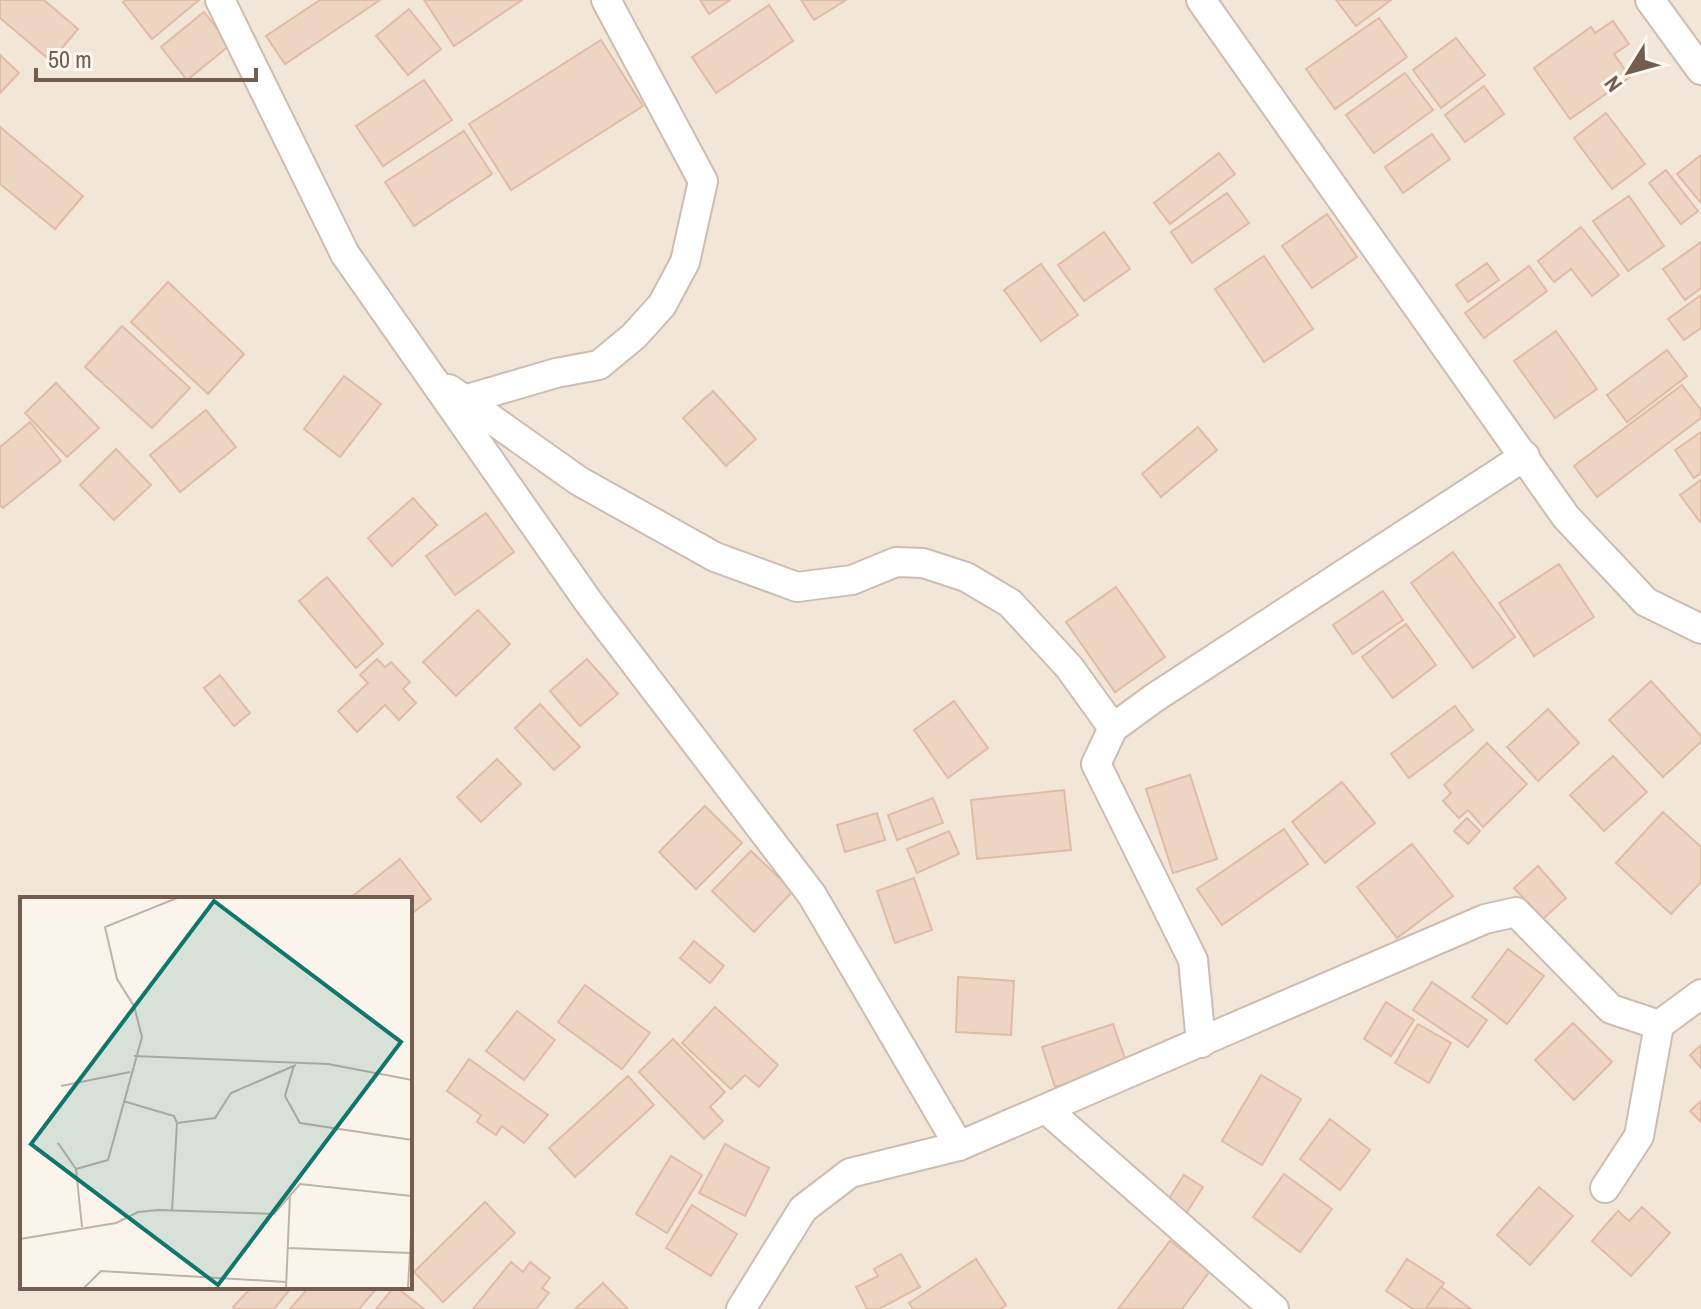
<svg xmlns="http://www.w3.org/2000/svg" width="1701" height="1309" viewBox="0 0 1701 1309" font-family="'Archivo Narrow',sans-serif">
	<rect width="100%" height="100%" fill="#fbf4ea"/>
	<path fill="#f2e6d9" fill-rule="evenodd" d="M0 0H1701V1309H0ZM22 899H410V1287H22Z"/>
	<g fill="#eed4c3" stroke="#e0bba5" stroke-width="2">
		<path d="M0 0H44L78 29 51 61 0 18Z"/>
		<path d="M126 0H199L152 39 123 2Z"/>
		<path d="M320 0H380L285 64 266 36Z"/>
		<path d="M424 0H522L454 46Z"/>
		<path d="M700 0H730L709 14Z"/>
		<path d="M801 0H846L814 20Z"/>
		<path d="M1336 0H1391L1356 26Z"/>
		<path d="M769 5 793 41 716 93 692 57Z"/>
		<path d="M409 9 441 49 408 75 376 36Z"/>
		<path d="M204 12 230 45 187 80 161 47Z"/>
		<path d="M1379 18 1407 57 1335 109 1306 69Z"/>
		<path d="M1613 21 1629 44 1614 54 1630 77 1570 119 1534 68 1591 27 1595 33Z"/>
		<path d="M1456 38 1485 75 1441 108 1413 70Z"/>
		<path d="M601 40 643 106 511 190 469 124Z"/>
		<path d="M0 55 19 73 0 93Z"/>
		<path d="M1405 73 1433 110 1374 153 1346 115Z"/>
		<path d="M424 80 452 120 383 166 356 126Z"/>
		<path d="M1484 86 1504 114 1465 142 1445 115Z"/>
		<path d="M1606 113 1645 164 1612 189 1574 138Z"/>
		<path d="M0 127 83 196 55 229 0 184Z"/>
		<path d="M464 131 492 174 414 226 385 182Z"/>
		<path d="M1432 134 1450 159 1403 193 1385 167Z"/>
		<path d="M1219 153 1235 174 1170 224 1154 203Z"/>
		<path d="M1701 155V203L1677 174Z"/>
		<path d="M1666 170 1698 211 1681 224 1649 183Z"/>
		<path d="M1227 193 1249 223 1192 263 1171 232Z"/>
		<path d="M1629 196 1664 246 1628 271 1593 221Z"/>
		<path d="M1327 214 1357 257 1312 288 1282 246Z"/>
		<path d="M1581 227 1619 275 1592 296 1571 269 1554 282 1538 261Z"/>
		<path d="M1104 232 1130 269 1084 301 1058 265Z"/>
		<path d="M1701 242V288L1685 300 1663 269Z"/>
		<path d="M1264 256 1313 329 1264 362 1215 289Z"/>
		<path d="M1487 263 1499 280 1468 302 1456 285Z"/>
		<path d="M1041 264 1078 315 1041 341 1004 290Z"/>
		<path d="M1529 266 1547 291 1484 338 1465 313Z"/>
		<path d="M168 282 244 354 208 394 131 322Z"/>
		<path d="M1701 295V328L1684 340 1668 319Z"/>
		<path d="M122 326 190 388 152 428 85 367Z"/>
		<path d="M1556 331 1597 389 1555 418 1514 361Z"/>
		<path d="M1667 350 1687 376 1627 422 1607 395Z"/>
		<path d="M344 376 381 404 340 457 304 429Z"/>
		<path d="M56 383 99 428 67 457 25 413Z"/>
		<path d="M1682 385 1701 410V418L1597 497 1574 466Z"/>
		<path d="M713 391 756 439 726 466 683 418Z"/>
		<path d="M206 410 236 447 180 492 150 455Z"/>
		<path d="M30 422 61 461 3 508 0 505V447Z"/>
		<path d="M1198 427 1217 450 1161 497 1142 474Z"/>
		<path d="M1701 432V473L1694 478 1675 450Z"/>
		<path d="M116 449 151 485 114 520 80 485Z"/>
		<path d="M1701 480V522H1700L1680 495Z"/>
		<path d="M413 498 437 525 392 566 368 538Z"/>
		<path d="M486 513 514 552 455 595 426 556Z"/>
		<path d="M1453 552 1515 637 1473 668 1411 583Z"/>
		<path d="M1559 564 1594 617 1534 656 1499 603Z"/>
		<path d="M327 577 383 644 356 668 299 601Z"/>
		<path d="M1116 587 1165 657 1115 692 1066 622Z"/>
		<path d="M1383 591 1403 620 1353 654 1333 625Z"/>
		<path d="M478 610 510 644 456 696 423 662Z"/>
		<path d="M1406 624 1436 665 1393 698 1362 657Z"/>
		<path d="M377 659 385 667 391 662 410 682 403 689 416 703 399 720 385 705 357 732 338 711 368 683 360 675Z"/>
		<path d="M587 659 618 694 580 726 550 691Z"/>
		<path d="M220 675 250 713 234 726 204 688Z"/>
		<path d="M1651 681 1701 736V742L1663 777 1609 720Z"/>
		<path d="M954 701 988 748 948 778 914 730Z"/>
		<path d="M540 704 580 747 554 770 515 728Z"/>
		<path d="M1455 706 1473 730 1409 778 1391 754Z"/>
		<path d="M1548 709 1579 743 1538 781 1507 747Z"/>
		<path d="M1487 743 1527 784 1483 827 1468 810 1459 818 1443 801 1451 793 1444 785Z"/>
		<path d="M1613 756 1647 792 1604 831 1570 795Z"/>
		<path d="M497 759 521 784 481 822 457 797Z"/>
		<path d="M1190 775 1217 859 1173 873 1146 789Z"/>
		<path d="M1342 782 1375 823 1325 863 1292 822Z"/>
		<path d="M1064 790 1071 850 977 859 971 800Z"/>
		<path d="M933 798 943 823 897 840 888 815Z"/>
		<path d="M705 806 742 843 696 889 659 852Z"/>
		<path d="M1663 812 1701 847V882L1671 914 1616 863Z"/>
		<path d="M877 813 885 840 845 852 837 825Z"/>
		<path d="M1467 818 1480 831 1468 844 1454 831Z"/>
		<path d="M1284 829 1308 864 1222 925 1197 889Z"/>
		<path d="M949 831 959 854 917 873 907 849Z"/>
		<path d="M1412 844 1453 896 1397 938 1357 887Z"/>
		<path d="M751 851 793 891 754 932 712 891Z"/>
		<path d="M400 859 431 899 410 915V899H349Z"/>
		<path d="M1538 866 1566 898 1543 919 1514 888Z"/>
		<path d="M914 878 932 930 895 943 877 891Z"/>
		<path d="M694 941 724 966 710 983 680 958Z"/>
		<path d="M1508 949 1544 976 1507 1024 1472 997Z"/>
		<path d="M958 977 1014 981 1011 1035 956 1032Z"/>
		<path d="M1432 982 1487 1020 1468 1047 1413 1010Z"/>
		<path d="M585 985 650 1033 622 1069 558 1022Z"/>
		<path d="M1386 1002 1414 1020 1391 1056 1364 1039Z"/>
		<path d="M715 1007 778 1065 759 1087 745 1075 731 1089 682 1043Z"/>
		<path d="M517 1011 555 1040 524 1080 486 1051Z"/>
		<path d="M1573 1023 1612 1062 1574 1100 1535 1060Z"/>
		<path d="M1113 1024 1127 1064 1055 1087 1042 1047Z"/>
		<path d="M1418 1024 1451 1043 1429 1083 1395 1063Z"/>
		<path d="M673 1039 725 1092 710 1107 723 1121 704 1139 639 1072Z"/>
		<path d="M1701 1045V1068L1690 1055Z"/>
		<path d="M469 1059 548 1115 524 1143 502 1126 496 1135 477 1122 481 1115 447 1091Z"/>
		<path d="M1261 1075 1301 1099 1262 1165 1222 1141Z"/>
		<path d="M628 1076 654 1105 575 1177 549 1148Z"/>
		<path d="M1701 1101V1122L1690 1111Z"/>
		<path d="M1330 1119 1370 1150 1340 1190 1300 1159Z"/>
		<path d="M725 1144 769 1168 745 1216 699 1193Z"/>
		<path d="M671 1156 702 1175 667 1233 636 1214Z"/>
		<path d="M1284 1174 1332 1209 1300 1252 1253 1217Z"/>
		<path d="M1184 1175 1203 1187 1185 1215 1166 1203Z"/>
		<path d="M1539 1187 1573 1216 1530 1265 1497 1235Z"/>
		<path d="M485 1202 515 1233 443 1302 414 1272Z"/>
		<path d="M692 1205 737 1234 711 1276 666 1248Z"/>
		<path d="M1642 1207 1670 1233 1631 1276 1592 1241 1618 1211 1629 1221Z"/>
		<path d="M1170 1241 1210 1271 1182 1309H1118Z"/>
		<path d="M901 1254 920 1287 879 1309H867L856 1287 878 1276 874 1269Z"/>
		<path d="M976 1259 1006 1305 1000 1309H913L909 1303Z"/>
		<path d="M1407 1259 1444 1283 1427 1309H1413L1386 1291Z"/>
		<path d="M511 1262 523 1272 530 1262 550 1278 542 1288 549 1293 536 1309H473Z"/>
		<path d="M603 1283 628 1309H575Z"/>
		<path d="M243 1287H292L274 1309H235L233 1307 248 1291Z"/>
		<path d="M309 1287H378L359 1309H290Z"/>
		<path d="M394 1287H396L424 1309H376Z"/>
		<path d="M1441 1287 1471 1309 1426 1308Z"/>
	</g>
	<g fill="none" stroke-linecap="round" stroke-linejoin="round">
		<g stroke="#cdbdb0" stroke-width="32">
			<g id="street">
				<path d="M220 0 345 254 590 604 812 895 959 1146"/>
				<path d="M1201 0 1566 517 1646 602 1701 629"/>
				<path d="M1650 0 1701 70"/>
				<path d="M449 389 579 481 715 557 797 587 852 580 896 562 923 563 966 577 1010 603 1069 667 1113 728"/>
				<path d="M464 400 556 373 599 365 634 336 662 305 685 262 703 181 606 0"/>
				<path d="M1201 1043 1193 960 1096 764 1113 728 1154 698 1525 456"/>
				<path d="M1046 1109 1274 1309"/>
				<path d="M1605 1188 1639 1136 1659 1025"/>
				<path d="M741 1309 803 1209 850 1173 959 1146 1485 919 1516 912 1611 1009 1659 1025 1701 994"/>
			</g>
		</g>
		<use href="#street" stroke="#fff" stroke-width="28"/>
	</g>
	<g transform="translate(20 897)">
		<rect width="392" height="392" fill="#fbf4ea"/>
		<path fill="none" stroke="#c1b2a7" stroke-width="2" d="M114 159 308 167 392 183M274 168 265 199 280 226 392 243M41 189 110 175M103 204 154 219 157 226 152 314M157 226 195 221 211 196 276 168M38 246 56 272M62 330 56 272 88 263 122 140 114 109 97 82 85 30 157 1M0 342 96 326 118 315 139 313 254 317 280 287 392 299M268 351 390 356M64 391 81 374 266 385M266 391 270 298M388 391 392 320"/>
		<path fill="#0f766e" fill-opacity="0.15" stroke="#0f766e" stroke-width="4" d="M194 4 381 145 198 388 11 247Z"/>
		<rect width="392" height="392" fill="none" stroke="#745c4f" stroke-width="4"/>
	</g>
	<g transform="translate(1629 72) rotate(233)" stroke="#fef8f0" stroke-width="6" paint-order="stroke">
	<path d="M0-6L14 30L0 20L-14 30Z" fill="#745c4f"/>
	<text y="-12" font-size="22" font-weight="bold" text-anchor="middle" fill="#745c4f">N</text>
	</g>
	<path d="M36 68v12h220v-12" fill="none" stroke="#745c4f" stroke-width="4"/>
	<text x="48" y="68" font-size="24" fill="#745c4f" stroke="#fef8f0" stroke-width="6" paint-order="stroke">50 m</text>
</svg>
